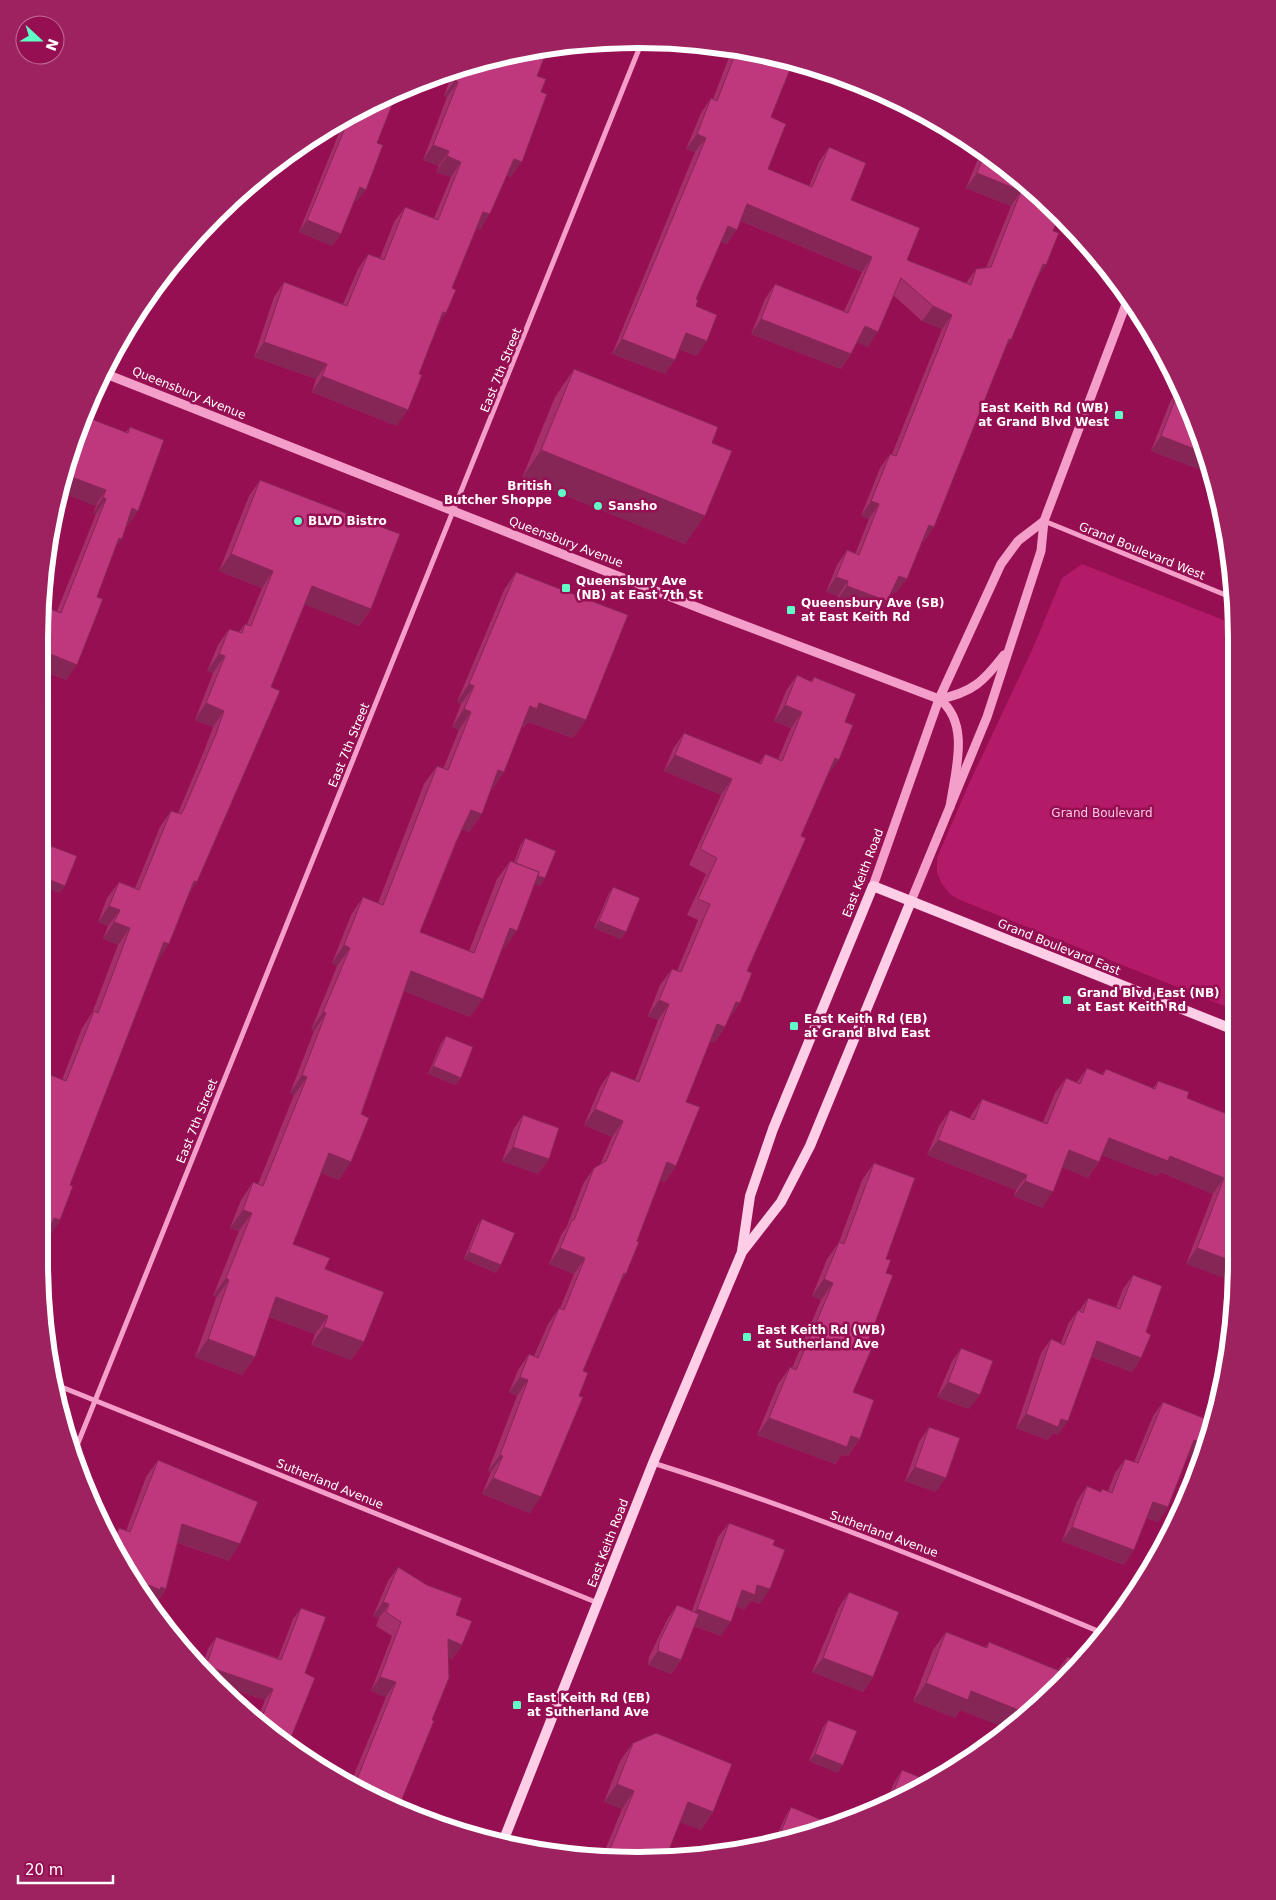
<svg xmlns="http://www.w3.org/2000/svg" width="1276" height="1900" viewBox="0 0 1276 1900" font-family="'DejaVu Sans',sans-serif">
	<rect width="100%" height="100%" fill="#960f52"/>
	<path fill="#b31a68" d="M1082 564 1236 625 1237 1011 960 900 950 894 942 884 937 873V858L967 788 1032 650 1062 578Z"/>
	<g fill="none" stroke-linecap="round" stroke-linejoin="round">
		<g stroke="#f49eca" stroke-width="5">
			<path d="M1044 521 1233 598"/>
			<path d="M54 1384 598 1603"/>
			<path d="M72 1458 643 39"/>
			<path d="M653 1463C806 1511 956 1572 1105 1634"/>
		</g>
		<g stroke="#f49eca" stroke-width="9">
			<path d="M101 372 704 610 939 699C971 723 955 772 950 807"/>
			<path d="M939 699C972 693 984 681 1004 655"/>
			<path d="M873 886 939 699 1001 564 1018 541 1044 521"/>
			<path d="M911 901 987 717 1041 551 1044 521 1129 296"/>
		</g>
		<g stroke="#fdcee5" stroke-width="10">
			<path d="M742 1251 750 1196 773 1129 873 886 1237 1031"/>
			<path d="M502 1844 653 1463 742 1252 781 1202 810 1146 911 901"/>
		</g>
	</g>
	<g fill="#a42f6b">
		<path d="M734 48 755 50 771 117 768 169 809 186 819 162 829 147 851 200 907 260 966 283 976 269 986 268 1011 206 966 188 978 159 984 150 1060 213 1053 231 1046 265 1037 278 1005 348 934 527 924 542 922 541 896 593 892 592 887 601 877 616 837 600 838 596 826 592 837 565 847 550 855 554 869 519 861 516 880 468 890 454H892L942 329 922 321 893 295 868 347 857 342 851 354 841 369 751 334 765 299 775 284 844 311 862 272 741 221 727 244 721 242 696 299V306L707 341 696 356 679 349 665 374 612 354 695 152 686 149 701 113 711 98 713 99 731 52Z"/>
		<path d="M521 50 537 76 541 92 511 177 507 175 480 230 477 228 452 288 446 313 439 324 397 426 312 392 316 379 254 357 274 297 284 282 343 304 358 269 368 254 380 258 394 222 405 207 434 218 451 177 436 172 439 166 423 160 447 97 444 96 453 71Z"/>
		<path d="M398 90 377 143 357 201 355 200 341 234 332 246 299 232 345 118Z"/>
		<path d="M574 369 712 443 685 544 522 478 555 397Z"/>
		<path d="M1180 387 1192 408 1212 474 1151 451 1170 402Z"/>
		<path d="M130 427 138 511 127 526H126L115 548 66 680 41 670 57 611 96 514 93 513 126 432Z"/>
		<path d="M260 480 371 609 359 626 305 604 271 687 190 892 157 960 70 1185 60 1220 49 1237 47 1236 43 1245 42 1082 48 1074 62 1080 82 1028 92 1013 118 945 103 939 108 926 98 922 107 898 119 882 135 888 160 827 171 811 178 813 204 751 213 727 195 720 213 673 207 671 218 645 229 629 239 632 245 624H247L262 588 219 571 249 496Z"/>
		<path d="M516 572 573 738 528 722 524 727 522 726 504 772 492 790H491L482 814 469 832 462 829 420 932 469 951 497 879 510 861 514 862 520 846 525 838 545 878 540 886 535 884 504 949 503 948 470 1017 404 991 339 1180 321 1173 293 1244 325 1269 364 1342 351 1360 311 1345 315 1334 269 1317 255 1357 242 1375 195 1357 216 1298 213 1296 239 1231 230 1228 241 1200 253 1182 258 1184 294 1095 290 1093 314 1031 311 1030 337 966 332 963 351 915 363 897 378 903 424 784 437 766 443 769 459 730 452 727 461 704 457 702 504 590Z"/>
		<path d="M797 675 811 681 814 677 845 722 827 775 801 836 729 1019H728L725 1027 714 1043 710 1041 686 1102 676 1166 665 1182 660 1180 637 1241 626 1274 618 1286 583 1371 530 1513 482 1494 491 1472 488 1471 517 1396 509 1392 518 1370 529 1354 534 1356 548 1324 559 1308H560L574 1274 549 1264 561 1235 567 1226 583 1184 594 1168 600 1165 612 1137 584 1125 600 1087 611 1071 635 1080 658 1020 648 1016 660 985 672 969 677 971 698 920 687 915 706 874 689 865 721 795 664 771 673 749 684 733 759 763 765 754 778 759 791 728 774 721 786 691Z"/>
		<path d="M51 846 60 893 41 886 40 867 46 853Z"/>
		<path d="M613 887 626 932 621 939 594 928 608 895Z"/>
		<path d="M446 1036 456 1085 428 1074 441 1043Z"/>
		<path d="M1087 1068 1102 1074 1106 1069 1153 1088 1158 1081 1187 1098 1237 1118V1226L1186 1264 1213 1194 1160 1172 1157 1176 1102 1155 1099 1162 1088 1178 1063 1167 1042 1208 1014 1196 1016 1190 927 1155 939 1126 950 1110 970 1118 972 1114 982 1099 1043 1122 1055 1093 1066 1078 1077 1082Z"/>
		<path d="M523 1115 549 1159 538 1174 502 1161 513 1130Z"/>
		<path d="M874 1163 886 1259V1273L869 1339 853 1392 860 1439 848 1456 842 1455 835 1464 757 1435 778 1384 790 1367 792 1368 821 1300 812 1296 827 1259 839 1242 862 1180Z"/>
		<path d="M482 1219 496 1273 464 1259 477 1226Z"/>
		<path d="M1133 1275 1146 1332 1141 1358 1132 1372 1092 1357 1058 1435 1053 1433 1048 1440 1016 1428 1041 1353 1051 1339 1061 1343 1068 1324 1078 1310 1079 1311 1088 1298 1116 1307 1123 1289Z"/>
		<path d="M961 1348 969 1409 937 1397 951 1363Z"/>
		<path d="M1163 1402 1197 1460 1188 1456 1168 1507 1158 1522 1147 1518 1124 1565 1062 1541 1077 1501 1087 1486 1101 1492 1102 1489 1108 1491 1115 1473 1125 1459 1134 1462 1153 1416Z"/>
		<path d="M929 1427 936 1492 905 1481 919 1442Z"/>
		<path d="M158 1460 229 1561 178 1543 166 1589 155 1605 151 1604 140 1595 112 1538 119 1528 126 1531 146 1477Z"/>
		<path d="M729 1523 773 1545 760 1604 751 1601 744 1610 736 1606 721 1636 694 1626 681 1660 671 1674 648 1665 649 1657 667 1620 677 1605 692 1611 718 1537Z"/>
		<path d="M398 1567 456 1615 462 1645 452 1659 448 1657 432 1720 398 1809 351 1782 386 1697 371 1691 392 1636 376 1626 379 1618 373 1616 388 1581Z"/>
		<path d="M849 1592 873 1677 863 1692 812 1672 839 1607Z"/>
		<path d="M301 1608 305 1673 290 1740 273 1737 256 1723 265 1700 211 1682 201 1669 208 1649 216 1637 278 1658 293 1619Z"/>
		<path d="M946 1632 985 1648 989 1642 1058 1670 1067 1657 1062 1686 1006 1728 960 1710 955 1718 913 1701 933 1650Z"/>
		<path d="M828 1720 838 1773 809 1761 823 1727Z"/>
		<path d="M633 1743 713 1812 701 1830 680 1822 667 1855 601 1860 622 1809 604 1802 620 1761Z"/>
		<path d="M902 1770 934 1783 885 1805 894 1783Z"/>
		<path d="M791 1807 828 1830 773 1845 786 1815Z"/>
	</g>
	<g fill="#862657">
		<path d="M455 80 458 82 447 97 444 96Z"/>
		<path d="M697 134 706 138 695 152 686 149Z"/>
		<path d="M433 145 449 151 439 166 423 160Z"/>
		<path d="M447 156 461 162 451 177 436 172Z"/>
		<path d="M514 159 522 162 511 177 503 174Z"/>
		<path d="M977 173 1021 191 1011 206 966 188Z"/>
		<path d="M360 187 366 190 357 201 352 199Z"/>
		<path d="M747 204 872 257 862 272 737 219Z"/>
		<path d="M483 212 490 214 480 230 473 227Z"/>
		<path d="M307 220 341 234 332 246 299 232Z"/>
		<path d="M728 226 737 230 727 244 718 241Z"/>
		<path d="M1043 264 1046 265 1036 280Z"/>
		<path d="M933 306 952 315 942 329 922 321Z"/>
		<path d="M443 312 446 313 436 328Z"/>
		<path d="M761 319 851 354 841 369 751 334Z"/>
		<path d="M865 326 878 332 868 347 854 341Z"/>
		<path d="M686 333 707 341 696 356 675 348Z"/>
		<path d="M622 339 675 360 665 374 612 354Z"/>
		<path d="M1009 339 1011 340 1001 354Z"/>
		<path d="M264 342 327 364 316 379 254 357Z"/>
		<path d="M322 376 408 410 397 426 312 392Z"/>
		<path d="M1161 436 1205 453 1212 474 1151 451Z"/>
		<path d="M541 450 705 516 685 544 522 478Z"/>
		<path d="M66 475 106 490 95 506 60 492Z"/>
		<path d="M103 497 106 499 96 514 93 513Z"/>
		<path d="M871 501 879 504 869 519 861 516Z"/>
		<path d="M132 508 138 511 127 526 122 524Z"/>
		<path d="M929 525 934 527 924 542 919 540Z"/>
		<path d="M119 538 122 539 111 554Z"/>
		<path d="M231 554 273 571 262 588 219 571Z"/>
		<path d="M899 576 907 579 896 593 888 590Z"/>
		<path d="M836 577 848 581 838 596 826 592Z"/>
		<path d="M312 586 371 609 359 626 301 603Z"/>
		<path d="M847 586 887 601 877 616 837 600Z"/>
		<path d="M48 653 77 665 66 680 39 669Z"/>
		<path d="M219 654 225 656 213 673 207 671Z"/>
		<path d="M469 684 474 686 461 704 457 702Z"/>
		<path d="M206 703 224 711 213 727 195 720Z"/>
		<path d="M539 703 586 720 573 738 528 722 524 727 517 724 530 706Z"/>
		<path d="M785 705 802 712 791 728 774 721Z"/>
		<path d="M464 709 471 712 459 730 452 727Z"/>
		<path d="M675 755 732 779 721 795 664 771Z"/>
		<path d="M835 758 839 760 828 775Z"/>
		<path d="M498 770 504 772 492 790 486 788Z"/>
		<path d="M471 810 482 814 469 832 458 828Z"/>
		<path d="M515 866 545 878 540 886 510 874Z"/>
		<path d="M40 876 65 886 60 893 41 886Z"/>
		<path d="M194 881 197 882 186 899Z"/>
		<path d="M109 906 120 910 108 926 98 922Z"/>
		<path d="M599 921 626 932 621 939 594 928Z"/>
		<path d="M114 922 130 928 118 945 103 939Z"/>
		<path d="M510 928 517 931 504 949 498 946Z"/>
		<path d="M164 942 169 944 158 961 153 959Z"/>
		<path d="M344 945 350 948 337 966 332 963Z"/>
		<path d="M411 971 483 999 470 1017 398 989Z"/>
		<path d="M659 1000 669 1004 658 1020 648 1016Z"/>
		<path d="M736 1002 740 1003 729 1019 724 1017Z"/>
		<path d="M323 1012 326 1013 314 1031 311 1030Z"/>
		<path d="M717 1024 725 1027 714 1043 706 1040Z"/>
		<path d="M433 1066 461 1078 456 1085 428 1074Z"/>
		<path d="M302 1075 307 1077 294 1095 290 1093Z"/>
		<path d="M595 1109 623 1121 612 1137 584 1125Z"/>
		<path d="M1109 1138 1170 1156 1224 1178 1213 1194 1160 1172 1157 1176 1098 1154Z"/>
		<path d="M938 1140 1027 1175 1016 1190 927 1155Z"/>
		<path d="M513 1147 549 1159 538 1174 502 1161Z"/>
		<path d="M1069 1150 1099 1162 1088 1178 1059 1166Z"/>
		<path d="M329 1153 351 1162 339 1180 316 1171Z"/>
		<path d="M667 1162 676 1166 665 1182 656 1178Z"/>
		<path d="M1025 1181 1053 1192 1042 1208 1014 1196Z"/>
		<path d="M243 1210 252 1213 239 1231 230 1228Z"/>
		<path d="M54 1218 60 1220 49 1237 43 1234Z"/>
		<path d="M560 1248 585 1258 574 1274 549 1264Z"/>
		<path d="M1197 1248 1237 1263 1235 1282 1186 1264Z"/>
		<path d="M469 1252 501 1265 496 1273 464 1259Z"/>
		<path d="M624 1273 626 1274 615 1290Z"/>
		<path d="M226 1278 229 1280 216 1298 213 1296Z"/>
		<path d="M824 1279 833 1283 821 1300 812 1296Z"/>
		<path d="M276 1297 328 1316 315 1334 264 1315Z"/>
		<path d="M324 1327 364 1342 351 1360 311 1345Z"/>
		<path d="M208 1339 255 1357 242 1375 195 1357Z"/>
		<path d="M1097 1341 1141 1358 1132 1372 1088 1355Z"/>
		<path d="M520 1377 528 1380 517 1396 509 1392Z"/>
		<path d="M948 1382 980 1395 969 1409 937 1397Z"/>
		<path d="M1026 1414 1061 1419 1068 1421 1058 1435 1053 1433 1048 1440 1016 1428Z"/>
		<path d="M769 1418 851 1436 860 1439 848 1456 842 1455 835 1464 757 1435Z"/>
		<path d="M1194 1440 1204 1444 1200 1455 1197 1460 1184 1455Z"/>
		<path d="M500 1455 503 1456 491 1472 488 1471Z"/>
		<path d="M915 1467 946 1478 936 1492 905 1481Z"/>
		<path d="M493 1478 541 1497 530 1513 482 1494Z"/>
		<path d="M1153 1502 1168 1507 1158 1522 1143 1516Z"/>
		<path d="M182 1524 240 1544 229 1561 171 1540Z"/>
		<path d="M1072 1527 1134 1550 1124 1565 1062 1541Z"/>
		<path d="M149 1585 161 1587 166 1589 155 1605 151 1604 149 1606 141 1597Z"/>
		<path d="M757 1585 770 1589 760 1604 751 1601 744 1610 732 1604 742 1590Z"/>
		<path d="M383 1602 389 1604 379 1618 373 1616Z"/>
		<path d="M697 1609 731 1622 721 1636 687 1623Z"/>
		<path d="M448 1639 462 1645 452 1659 438 1653Z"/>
		<path d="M658 1651 681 1660 671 1674 648 1665Z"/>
		<path d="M823 1658 873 1677 863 1692 812 1672Z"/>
		<path d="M206 1666 273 1689 265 1700 211 1682 202 1671Z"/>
		<path d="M380 1677 396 1682 386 1697 371 1691Z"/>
		<path d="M926 1683 971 1691 1026 1713 1006 1728 960 1710 955 1718 913 1701Z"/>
		<path d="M815 1754 843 1765 838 1773 809 1761Z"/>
		<path d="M617 1784 634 1791 622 1809 604 1802Z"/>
		<path d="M688 1802 713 1812 701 1830 675 1820Z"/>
		<path d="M779 1837 787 1841 773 1845Z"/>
	</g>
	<g fill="#bf377c" stroke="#862657">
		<path d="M548 48 537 76 546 79 541 92 547 94 522 162 514 159 490 214 483 212 452 288 456 290 446 313 443 312 419 374 422 375 408 410 322 376 327 364 264 342 284 282 347 306 368 254 384 260 405 207 438 220 461 162 447 156 449 151 433 145 458 82 455 80 459 69 521 50Z"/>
		<path d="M737 49 755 50 793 62 771 117 786 124 768 169 812 187 829 147 866 163 851 200 920 228 907 260 971 285 976 269 991 267 1021 191 977 173 985 152 1060 213 1053 231 1059 233 1046 265 1043 264 1011 340 1009 339 934 527 929 525 907 579 899 576 887 601 847 586 848 581 836 577 847 550 859 555 879 504 871 501 890 454 896 456 952 315 933 306 901 278 878 332 865 326 851 354 761 319 775 284 848 313 872 257 747 204 737 230 728 226 696 299 698 300 696 306 717 315 707 341 686 333 675 360 622 339 706 138 697 134 711 98 717 101Z"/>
		<path d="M398 90 377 143 383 145 366 190 360 187 341 234 307 220 350 116Z"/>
		<path d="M574 369 718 427 712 443 732 451 705 516 541 450Z"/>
		<path d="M1180 387 1192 408 1205 453 1161 436Z"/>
		<path d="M86 417 128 433 130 427 164 440 138 511 132 508 122 539 119 538 97 597 103 599 77 665 48 653 39 675V638L42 606 61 613 106 499 103 497 106 490 66 475Z"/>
		<path d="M260 480 400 534 371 609 312 586 271 687 280 691 197 882 194 881 169 944 164 942 70 1185 73 1186 60 1220 54 1218 43 1245 42 1088 48 1074 66 1081 94 1011 98 1013 130 928 114 922 120 910 109 906 119 882 139 890 171 811 181 814 184 809 216 734 224 711 206 703 225 656 219 654 229 629 242 633 245 624 251 626 273 571 231 554Z"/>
		<path d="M516 572 628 615 586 720 539 703 537 709 530 706 504 772 498 770 482 814 471 810 456 842 420 932 474 953 510 861 539 872 517 931 510 928 483 999 411 971 361 1114 369 1118 351 1162 329 1153 293 1244 330 1258 325 1269 384 1292 364 1342 324 1327 328 1316 276 1297 255 1357 208 1339 229 1280 226 1278 252 1213 243 1210 253 1182 263 1186 307 1077 302 1075 326 1013 323 1012 350 948 344 945 363 897 383 905 437 766 448 770 471 712 464 709 474 686 469 684Z"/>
		<path d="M797 675 812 682 814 677 856 694 845 722 853 725 839 760 835 758 801 836 806 838 747 971 752 973 740 1003 736 1002 725 1027 717 1024 686 1102 700 1107 676 1166 667 1162 637 1241 639 1242 626 1274 624 1273 583 1371 588 1373 579 1396 583 1397 541 1497 493 1478 503 1456 500 1455 528 1380 520 1377 529 1354 538 1358 559 1308 564 1310 585 1258 560 1248 572 1220H574L594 1168 606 1161 623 1121 595 1109 611 1071 639 1082 669 1004 659 1000 672 969 681 972 710 904 698 899 717 858 700 849 732 779 675 755 684 733 761 764 765 754 782 761 802 712 785 705Z"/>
		<path d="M39 719 51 723 41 750 40 749Z"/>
		<path d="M525 838 556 851 545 878 538 876 539 872 516 863Z"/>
		<path d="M51 846 77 856 65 886 40 876V872Z"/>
		<path d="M613 887 640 898 626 932 599 921Z"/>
		<path d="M446 1036 473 1047 461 1078 433 1066Z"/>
		<path d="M1087 1068 1103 1075 1106 1069 1155 1089 1158 1081 1189 1092 1187 1098 1237 1118V1263L1197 1248 1224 1178 1170 1156 1168 1161 1109 1138 1099 1162 1069 1150 1053 1192 1025 1181 1027 1175 938 1140 950 1110 974 1120 982 1099 1047 1124 1066 1078 1080 1084Z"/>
		<path d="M523 1115 559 1128 549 1159 513 1147Z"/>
		<path d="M874 1163 915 1178 886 1259 891 1260 886 1273 893 1275 869 1339 875 1341 853 1392 874 1400 860 1439 851 1436 847 1447 769 1418 790 1367 796 1370 833 1283 824 1279 839 1242 844 1244Z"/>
		<path d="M482 1219 515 1233 501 1265 469 1252Z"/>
		<path d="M1133 1275 1162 1286 1146 1332 1151 1335 1141 1358 1097 1341 1068 1421 1061 1419 1058 1427 1026 1414 1051 1339 1064 1345 1078 1310 1083 1313 1088 1298 1120 1309Z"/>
		<path d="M961 1348 993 1361 980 1395 948 1382Z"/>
		<path d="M1163 1402 1211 1421 1204 1444 1194 1440 1168 1507 1153 1502 1134 1550 1072 1527 1087 1486 1101 1492 1102 1489 1112 1493 1125 1459 1138 1463Z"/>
		<path d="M929 1427 960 1438 946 1478 915 1467Z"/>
		<path d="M158 1460 258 1502 240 1544 182 1524 166 1589 161 1587 160 1590 149 1585 143 1599 140 1595 113 1541 119 1528 130 1532Z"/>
		<path d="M729 1523 775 1540 773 1545 785 1550 770 1589 757 1585 755 1595 742 1590 731 1622 697 1609Z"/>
		<path d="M398 1567 427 1585 462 1598 456 1615 472 1621 462 1645 448 1639 449 1678 432 1720 434 1721 398 1809 355 1784 396 1682 380 1677 401 1622 386 1612 389 1604 383 1602Z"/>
		<path d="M849 1592 899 1612 873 1677 823 1658Z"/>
		<path d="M677 1605 699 1614 681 1660 658 1651 659 1642Z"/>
		<path d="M301 1608 326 1617 305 1673 315 1678 290 1740 299 1743 296 1751 273 1737 259 1725 273 1689 206 1666 216 1637 281 1660Z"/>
		<path d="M946 1632 987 1648 989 1642 1062 1672 1067 1657 1081 1662 1062 1686 1026 1713 971 1691 968 1700 926 1683Z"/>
		<path d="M828 1720 857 1731 843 1765 815 1754Z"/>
		<path d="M656 1733 732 1764 713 1812 688 1802 667 1855 606 1859 634 1791 617 1784 633 1743Z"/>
		<path d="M902 1770 934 1783 889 1803Z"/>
		<path d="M791 1807 831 1824 828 1830 787 1841 779 1837Z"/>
	</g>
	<g fill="#61ffc8" stroke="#960f52" stroke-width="2">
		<rect x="1114" y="410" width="10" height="10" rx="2.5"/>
		<circle cx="562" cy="493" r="5"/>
		<circle cx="598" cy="506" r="5"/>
		<circle cx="298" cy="521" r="5"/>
		<rect x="561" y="583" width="10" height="10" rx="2.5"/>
		<rect x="786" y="605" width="10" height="10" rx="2.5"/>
		<rect x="1062" y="995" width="10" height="10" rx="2.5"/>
		<rect x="789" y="1021" width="10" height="10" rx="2.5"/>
		<rect x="742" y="1332" width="10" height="10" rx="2.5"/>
		<rect x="512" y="1700" width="10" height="10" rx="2.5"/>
	</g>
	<g text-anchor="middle" stroke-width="5" stroke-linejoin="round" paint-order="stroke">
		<g font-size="12" fill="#fff" stroke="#960f52">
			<text transform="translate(501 370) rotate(-68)" y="4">East 7th Street</text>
			<text transform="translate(189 393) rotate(22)" y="4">Queensbury Avenue</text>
			<text transform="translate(566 542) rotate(21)" y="4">Queensbury Avenue</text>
			<text transform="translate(1142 551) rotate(22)" y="4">Grand Boulevard West</text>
			<text transform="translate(349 745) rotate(-68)" y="4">East 7th Street</text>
			<text transform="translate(863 873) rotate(-69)" y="4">East Keith Road</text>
			<text transform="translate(1059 947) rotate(22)" y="4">Grand Boulevard East</text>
			<text transform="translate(197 1121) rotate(-68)" y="4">East 7th Street</text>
			<text transform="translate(330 1484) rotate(22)" y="4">Sutherland Avenue</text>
			<text transform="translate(884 1534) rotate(20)" y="4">Sutherland Avenue</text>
			<text transform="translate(608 1543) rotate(-69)" y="4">East Keith Road</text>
		</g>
		<g font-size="12" font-weight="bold" fill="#fff" stroke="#960f52" text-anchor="start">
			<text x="1109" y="412" text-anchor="end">East Keith Rd (WB)<tspan x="1109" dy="14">at Grand Blvd West</tspan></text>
			<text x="552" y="490" text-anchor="end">British<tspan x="552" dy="14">Butcher Shoppe</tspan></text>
			<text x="608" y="510">Sansho</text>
			<text x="308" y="525">BLVD Bistro</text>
			<text x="576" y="585">Queensbury Ave<tspan x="576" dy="14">(NB) at East 7th St</tspan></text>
			<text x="801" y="607">Queensbury Ave (SB)<tspan x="801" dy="14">at East Keith Rd</tspan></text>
			<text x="1077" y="997">Grand Blvd East (NB)<tspan x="1077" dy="14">at East Keith Rd</tspan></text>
			<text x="804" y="1023">East Keith Rd (EB)<tspan x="804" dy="14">at Grand Blvd East</tspan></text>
			<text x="757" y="1334">East Keith Rd (WB)<tspan x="757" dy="14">at Sutherland Ave</tspan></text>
			<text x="527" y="1702">East Keith Rd (EB)<tspan x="527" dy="14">at Sutherland Ave</tspan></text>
		</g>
		<g font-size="12" fill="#fec6e3" stroke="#960f52">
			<text x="1102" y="817">Grand Boulevard</text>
		</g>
	</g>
	<path d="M0 0H1276V1900H0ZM638 48H638A590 590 0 0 1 1228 638V1262A590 590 0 0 1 638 1852H638A590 590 0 0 1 48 1262V638A590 590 0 0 1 638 48Z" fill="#9e2260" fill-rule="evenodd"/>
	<path fill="none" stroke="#fff" stroke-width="6" d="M638 48H638A590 590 0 0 1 1228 638V1262A590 590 0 0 1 638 1852H638A590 590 0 0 1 48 1262V638A590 590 0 0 1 638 48Z"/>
	<g transform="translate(40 40) rotate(111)"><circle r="24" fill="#960f52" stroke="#c06f97"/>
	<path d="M0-4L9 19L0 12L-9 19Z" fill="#61ffc8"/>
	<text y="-8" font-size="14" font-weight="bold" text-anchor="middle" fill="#ffffff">N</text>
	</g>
	<path d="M18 1875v8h95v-8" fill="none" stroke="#ffffff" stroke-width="2.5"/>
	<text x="25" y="1875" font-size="15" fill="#ffffff" stroke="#960f52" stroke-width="4" paint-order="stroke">20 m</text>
</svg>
